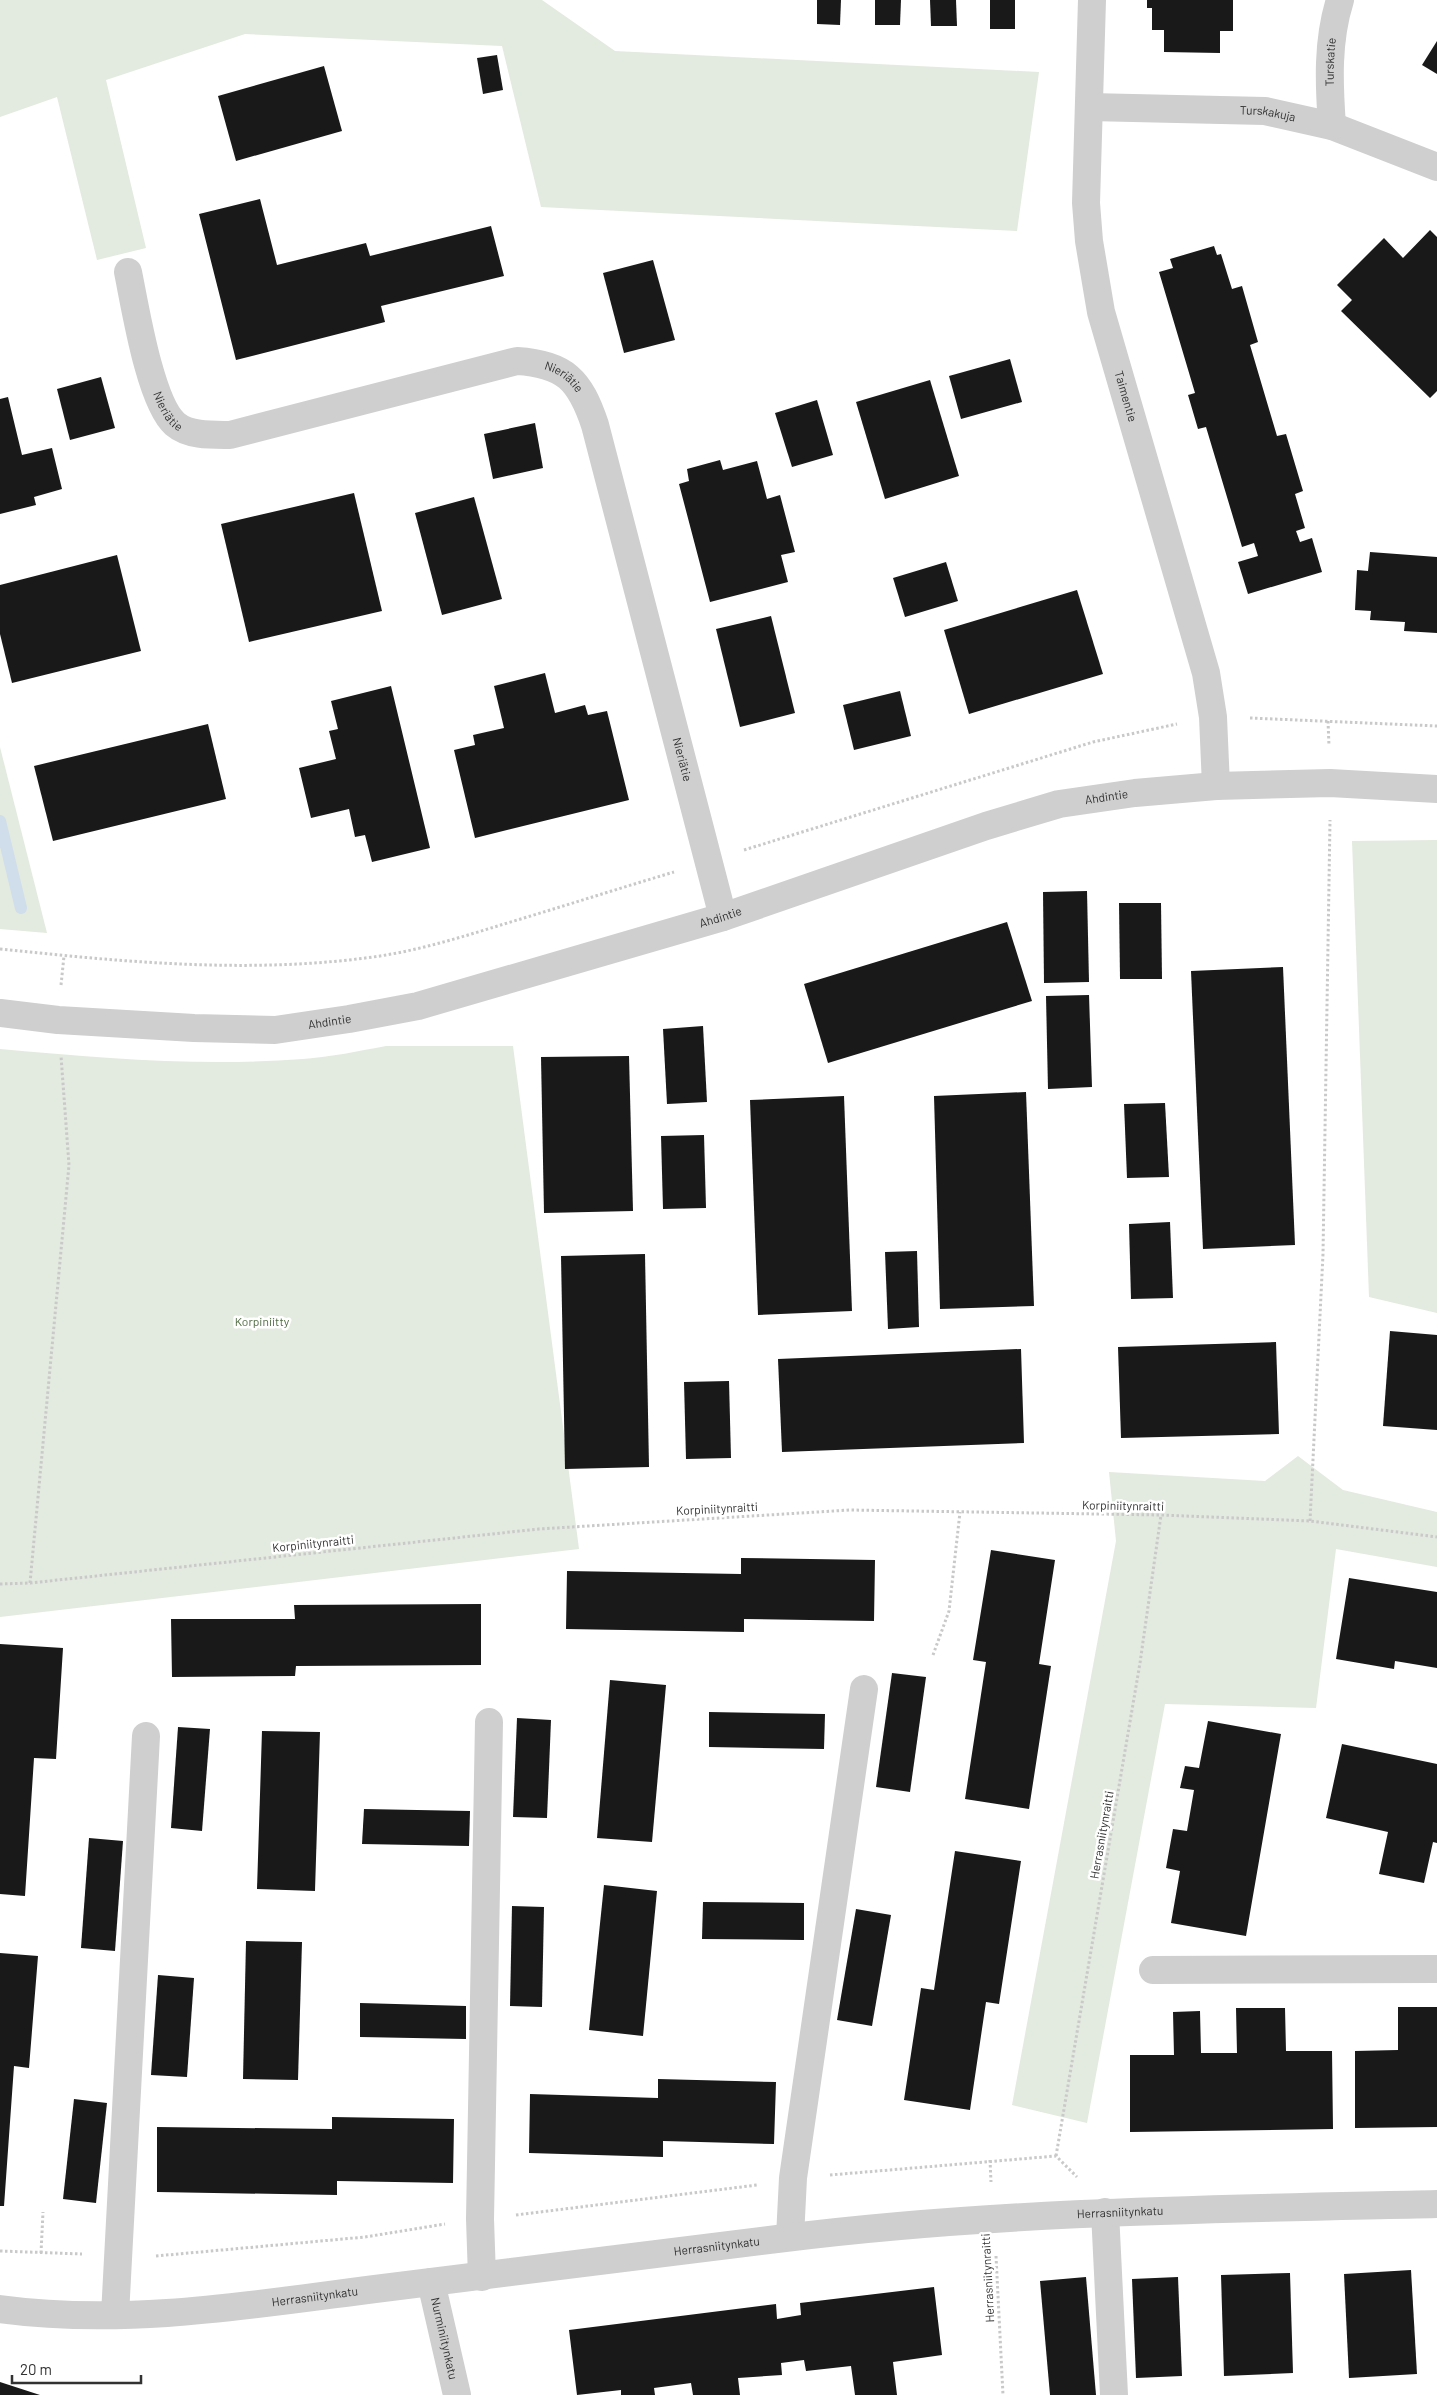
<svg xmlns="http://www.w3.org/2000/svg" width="1437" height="2395" viewBox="0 0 1437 2395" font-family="Barlow,sans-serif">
	<rect width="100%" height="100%" fill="#fff"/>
	<g fill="#e3eadf">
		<path d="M0 0H542L615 51 1039 72 1017 231 541 207 502 46 245 34 106 80 146 248 97 260 57 97 0 117Z"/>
		<path d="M0 747 47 933 0 929Z"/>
		<path d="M1437 840V1313L1369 1297 1352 841Z"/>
		<path d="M386 1046H513L579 1549 0 1617V1049C101 1058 202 1067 303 1059 331 1057 359 1051 386 1046Z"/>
		<path d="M1298 1456 1343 1490 1437 1512V1567L1336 1549 1316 1708 1165 1704 1087 2123 1012 2105 1116 1541 1109 1472 1265 1481Z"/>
	</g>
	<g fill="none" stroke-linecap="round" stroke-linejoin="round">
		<path stroke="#d0ddeb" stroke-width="12" d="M0 821 21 908"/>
	</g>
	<g fill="#191919">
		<path d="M817 0H841L840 25 817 24Z"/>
		<path d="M875 0H901L900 25H875Z"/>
		<path d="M930 0H956L957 26H931Z"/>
		<rect x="990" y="0" width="25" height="29"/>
		<path d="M1147 0H1233V31H1220V53L1164 52V30H1152V8H1147Z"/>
		<path d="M1437 41V74L1422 65Z"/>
		<path d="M497 55 503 90 483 94 477 58Z"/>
		<path d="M324 66 342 131 236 161 218 96Z"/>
		<path d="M260 199 277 265 366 243 370 256 491 226 504 276 381 306 385 322 236 360 199 214Z"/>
		<path d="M1430 230 1437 237V391L1430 398 1341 311 1352 300 1337 285 1384 238 1403 258Z"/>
		<path d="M1214 246 1217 255 1221 254 1232 289 1242 286 1258 342 1250 345 1277 436 1286 434 1303 491 1295 494 1305 528 1296 531 1300 542 1312 538 1322 572 1248 594 1238 562 1258 556 1254 543 1242 547 1206 427 1198 429 1188 395 1195 393 1159 272 1173 268 1170 259Z"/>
		<path d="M653 260 675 340 624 353 603 273Z"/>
		<path d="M1010 359 1022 402 961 419 949 376Z"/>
		<path d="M101 377 115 428 70 440 57 389Z"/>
		<path d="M930 380 959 476 885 499 856 402Z"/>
		<path d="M8 397 22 455 52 448 62 489 34 497 36 505 0 514V399Z"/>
		<path d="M817 400 833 455 792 467 775 413Z"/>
		<path d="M535 423 543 468 493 479 484 434Z"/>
		<path d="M720 460 723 470 757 461 767 499 780 495 795 552 781 555 788 582 710 602 679 484 689 481 687 469Z"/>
		<path d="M354 493 382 611 249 642 221 524Z"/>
		<path d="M474 497 502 599 442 615 415 513Z"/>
		<path d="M1370 552 1437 557V633L1404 631 1405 622 1370 620 1371 611 1355 610 1357 570 1368 571Z"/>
		<path d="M117 555 141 651 12 683 0 634V585Z"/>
		<path d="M946 562 958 601 905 617 893 578Z"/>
		<path d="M1077 590 1103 674 969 714 944 630Z"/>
		<path d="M771 616 795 713 740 727 716 629Z"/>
		<path d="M545 673 555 713 585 705 588 715 607 711 629 800 475 838 454 750 475 745 473 735 504 728 494 686Z"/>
		<path d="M391 686 430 848 372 862 365 835 355 837 349 809 311 818 299 768 336 759 329 731 338 729 331 701Z"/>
		<path d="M900 691 911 736 854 750 843 705Z"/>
		<path d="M208 724 226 799 53 841 34 766Z"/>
		<path d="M1087 891 1089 982 1044 983 1043 892Z"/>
		<path d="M1119 903H1161L1162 979H1120Z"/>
		<path d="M1007 922 1032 1001 828 1063 804 984Z"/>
		<path d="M1283 967 1295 1245 1203 1249 1191 971Z"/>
		<path d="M1089 995 1092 1087 1048 1089 1046 996Z"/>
		<path d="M703 1026 707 1102 667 1104 663 1029Z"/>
		<path d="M629 1056 633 1211 544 1213 541 1057Z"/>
		<path d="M1026 1092 1034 1306 940 1309 934 1096Z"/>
		<path d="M844 1096 852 1311 758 1315 750 1100Z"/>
		<path d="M1165 1103 1169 1177 1127 1178 1124 1104Z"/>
		<path d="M704 1135 706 1208 663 1209 661 1136Z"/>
		<path d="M1170 1222 1173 1298 1131 1299 1129 1224Z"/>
		<path d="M917 1251 919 1327 888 1329 885 1252Z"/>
		<path d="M645 1254 649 1467 565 1469 561 1256Z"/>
		<path d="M1390 1331 1437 1335V1430L1383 1426Z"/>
		<path d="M1276 1342 1279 1434 1121 1438 1118 1347Z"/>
		<path d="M1021 1349 1024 1443 782 1452 778 1359Z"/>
		<path d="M729 1381 731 1458 686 1459 684 1382Z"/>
		<path d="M991 1550 1055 1560 1039 1664 1051 1666 1029 1809 965 1799 986 1662 973 1660Z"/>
		<path d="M741 1558 875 1560 874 1621 744 1619V1632L566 1629 567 1571 741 1574Z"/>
		<path d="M1349 1578 1437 1592V1668L1395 1661 1394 1669 1336 1659Z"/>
		<path d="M481 1604V1665L296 1666 295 1676 172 1677 171 1619H295L294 1605Z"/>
		<path d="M0 1644 63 1648 56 1759 34 1758 25 1896 0 1894Z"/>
		<path d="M892 1673 926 1677 910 1792 876 1787Z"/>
		<path d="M610 1680 666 1685 652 1842 597 1838Z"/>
		<path d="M709 1712 825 1714 824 1749 709 1747Z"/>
		<path d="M517 1718 551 1720 547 1818 513 1817Z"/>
		<path d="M1208 1721 1281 1734 1246 1936 1171 1923 1180 1871 1166 1868 1173 1829 1187 1831 1194 1790 1180 1788 1185 1766 1199 1768Z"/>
		<path d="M178 1727 210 1729 202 1831 171 1828Z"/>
		<path d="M262 1731 320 1732 315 1891 257 1889Z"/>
		<path d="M1342 1744 1437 1764V1843L1433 1842 1424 1883 1379 1874 1388 1832 1326 1818Z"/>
		<path d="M364 1809 470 1811 469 1846 362 1844Z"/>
		<path d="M89 1838 123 1841 115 1951 81 1948Z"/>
		<path d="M955 1851 1021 1861 999 2004 986 2002 970 2110 904 2100 921 1988 934 1990Z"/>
		<path d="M604 1885 657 1891 643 2036 589 2030Z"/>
		<path d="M703 1902 804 1903V1940L702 1939Z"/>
		<path d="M512 1906 544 1907 542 2007 510 2006Z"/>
		<path d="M856 1909 891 1915 872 2026 837 2020Z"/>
		<path d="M246 1941 302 1942 298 2080 243 2079Z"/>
		<path d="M0 1953 38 1956 29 2068 14 2066 4 2206H0Z"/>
		<path d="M158 1975 194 1978 187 2077 151 2075Z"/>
		<path d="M360 2003 466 2006V2039L360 2037Z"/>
		<path d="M1398 2007H1437V2127L1355 2128V2051L1398 2050Z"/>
		<path d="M1236 2008H1285L1286 2051H1332L1333 2129 1130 2132V2055H1174L1173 2012 1200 2011 1201 2053H1237Z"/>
		<path d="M658 2079 776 2082 774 2144 663 2141V2157L529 2153 530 2094 658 2098Z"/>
		<path d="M74 2099 107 2103 96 2203 63 2199Z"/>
		<path d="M332 2117 454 2119 453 2183 337 2181V2195L157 2192V2127L332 2129Z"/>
		<path d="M1411 2270 1417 2374 1349 2378 1344 2274Z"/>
		<path d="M1290 2273 1293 2373 1224 2376 1221 2275Z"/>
		<path d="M1086 2277 1096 2395H1050L1040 2281Z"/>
		<path d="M1178 2277 1182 2376 1136 2378 1132 2279Z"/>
		<path d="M934 2287 942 2355 893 2362 897 2395H855L851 2366 806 2371 804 2360 781 2363 782 2375 738 2378 740 2395H693L691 2383 654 2388 655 2395H621V2390L577 2395 569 2330 776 2304 777 2319 801 2315 800 2303Z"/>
		<path d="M0 2382 40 2395H0Z"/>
	</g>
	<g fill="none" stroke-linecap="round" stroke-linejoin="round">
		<g stroke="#c9c9c9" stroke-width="3" stroke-dasharray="2.5 2.5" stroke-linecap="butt">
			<path d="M1250 718 1437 726"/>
			<path d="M1328 721 1329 746"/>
			<path d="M744 850 1093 742 1177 724"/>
			<path d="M0 949C124 962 249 974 373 957 417 951 462 937 504 924 561 907 617 889 674 872"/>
			<path d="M61 985 64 956"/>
			<path d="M1310 1521 1323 1254 1330 820"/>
			<path d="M30 1583 69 1165 61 1056"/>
			<path d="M0 1584 30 1583 539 1529 850 1510 1161 1515 1310 1521 1437 1537"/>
			<path d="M933 1655 949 1611 960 1512"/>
			<path d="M1056 2156 1140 1663 1161 1515"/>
			<path d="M990 2160 991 2182"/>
			<path d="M830 2175 1056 2156 1077 2177"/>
			<path d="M516 2215 757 2185"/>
			<path d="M0 2251 82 2254"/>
			<path d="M41 2253 43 2212"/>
			<path d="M156 2256 365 2237 445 2224"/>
			<path d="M996 2256 1003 2395"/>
		</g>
		<g stroke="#cfcfcf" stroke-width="28">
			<path id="s1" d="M1092 0 1086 203 1089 241 1101 312 1206 673 1213 717 1216 786"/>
			<path id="s2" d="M1089 107 1265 111 1332 126 1437 167"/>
			<path id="s3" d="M1332 126C1329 84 1327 41 1340 0"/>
			<path id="s4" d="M128 272C135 306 150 402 175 424 189 436 212 435 230 435L517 361C565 364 580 380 595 425L723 917"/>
			<path id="s5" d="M0 1013 58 1020 194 1028 275 1030 349 1019 418 1006 723 917 986 826 1059 804 1135 793 1216 786 1330 783 1437 789"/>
			<path d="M1153 1970 1437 1969"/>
			<path d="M1105 2212 1114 2395"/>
			<path d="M790 2237 793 2178 864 1689"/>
			<path d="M482 2277 480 2219 489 1722"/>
			<path id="s6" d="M431 2282 457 2395"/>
			<path id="s7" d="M0 2309C125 2326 251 2305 375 2289 512 2272 649 2255 785 2238 1002 2211 1219 2209 1437 2204"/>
			<path d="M115 2315 146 1736"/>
		</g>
	</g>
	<g text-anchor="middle" stroke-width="5" stroke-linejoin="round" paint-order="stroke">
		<g font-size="12" fill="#323232" stroke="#fff">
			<text dy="4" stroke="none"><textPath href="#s3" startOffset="64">Turskatie</textPath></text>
			<text dy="4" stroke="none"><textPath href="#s2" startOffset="179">Turskakuja</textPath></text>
			<text dy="4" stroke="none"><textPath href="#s4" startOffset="565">Nieriätie</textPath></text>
			<text dy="4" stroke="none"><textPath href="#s1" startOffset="401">Taimentie</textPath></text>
			<text dy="4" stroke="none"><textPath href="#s4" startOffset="146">Nieriätie</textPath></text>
			<text dy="4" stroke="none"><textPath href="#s4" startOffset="970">Nieriätie</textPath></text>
			<text dy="4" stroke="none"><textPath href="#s5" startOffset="1141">Ahdintie</textPath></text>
			<text dy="4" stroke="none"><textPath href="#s5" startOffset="736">Ahdintie</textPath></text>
			<text dy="4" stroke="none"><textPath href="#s5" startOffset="331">Ahdintie</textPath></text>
			<text transform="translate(1123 1506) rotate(1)" y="4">Korpiniitynraitti</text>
			<text transform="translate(717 1509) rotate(-3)" y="4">Korpiniitynraitti</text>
			<text transform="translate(313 1544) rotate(-6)" y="4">Korpiniitynraitti</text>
			<text transform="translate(1102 1835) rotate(-80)" y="4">Herrasniitynraitti</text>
			<text dy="4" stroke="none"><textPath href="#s7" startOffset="1126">Herrasniitynkatu</textPath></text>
			<text dy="4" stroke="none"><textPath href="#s7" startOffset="721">Herrasniitynkatu</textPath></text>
			<text transform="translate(988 2278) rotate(-93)" y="4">Herrasniitynraitti</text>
			<text dy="4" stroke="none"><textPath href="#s7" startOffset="316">Herrasniitynkatu</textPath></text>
			<text dy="4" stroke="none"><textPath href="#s6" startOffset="58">Nurminiitynkatu</textPath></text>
		</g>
		<g font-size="12" fill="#506a43" stroke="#fff">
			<text x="262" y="1326">Korpiniitty</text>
		</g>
	</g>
	<path d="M12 2375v8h129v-8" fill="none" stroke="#323232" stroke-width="2.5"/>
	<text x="20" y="2375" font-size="15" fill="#323232" stroke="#ffffff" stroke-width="4" paint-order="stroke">20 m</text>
</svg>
